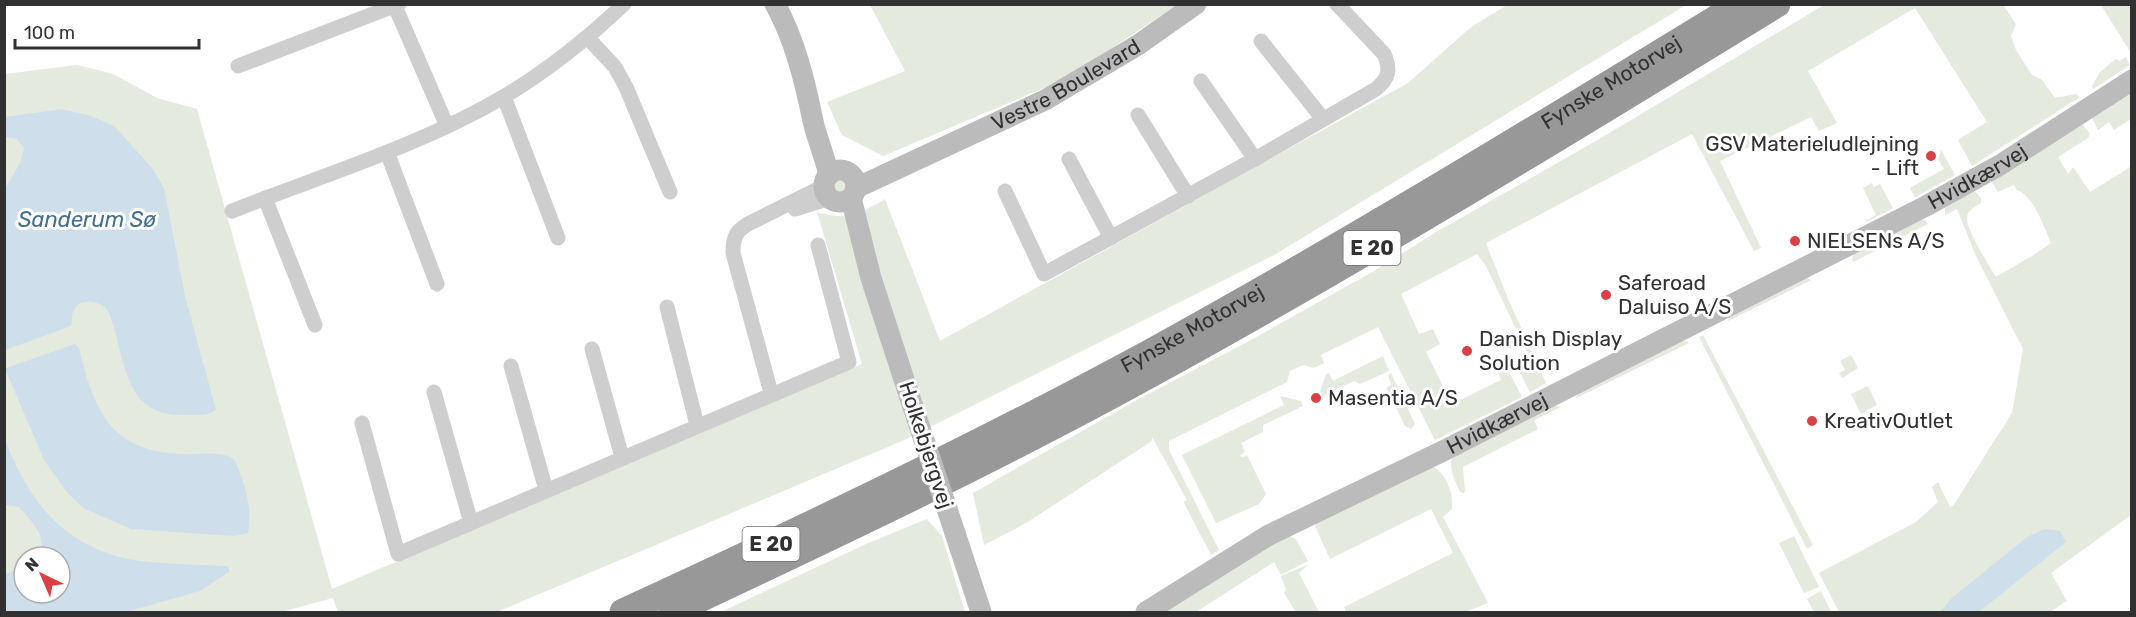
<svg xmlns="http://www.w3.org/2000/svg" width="2136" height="617" viewBox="0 0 2136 617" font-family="Rubik,sans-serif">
	<rect width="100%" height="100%" fill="#fff"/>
	<g fill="#e4eadd" fill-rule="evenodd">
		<path d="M870 5H1177L1106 52 1051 85 883 156 842 135 827 102 905 71Z"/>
		<path d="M1507 5H1686L1274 255 902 441 497 612H338L333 598 281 612H5V74L77 65 113 74 157 98 197 109 332 589 862 364 817 212C849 221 858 215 885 199L940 341 1408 83 1470 28ZM24 557H60V593H24Z"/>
		<path d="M1824 5H2003L2016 24 2011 36 2016 50 2032 75 2041 79 2055 98 2076 94 2080 97 1972 166 1958 140 1987 122 1915 8 1808 71 1837 123 1819 131 1811 117 1720 161 1761 248 1754 251 1692 134 1486 243 1508 299 1546 383 1530 392 1515 363 1517 358 1527 352 1486 266 1477 254 1401 294 1419 334 1433 329 1440 344 1426 352 1452 404 1501 380 1498 372 1507 368 1522 397 1435 440 1378 327 1321 355 1324 363 1314 368 1303 365 1290 371 1287 382 1169 441V450L1219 550 1211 555 1185 505 1184 502 1187 500 1152 437V441L1026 523 984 545 973 493 1135 401 1251 340 1374 271 1438 231 1601 138Z"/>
		<path d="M2101 5H2128L2131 7V53Z"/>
		<path d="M2126 57 2130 65 2093 89 2092 86 2100 72 2116 59 2119 61Z"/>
		<path d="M2131 89V119L2114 130 2109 122 2098 130 2092 118Z"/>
		<path d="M2082 124 2090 134 2088 138 2058 157 2068 174 2073 167 2090 192 2129 168 2131 164V515L2051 573 2067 601 2050 612H1839L1819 573 1916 522 1938 502 1932 487 1938 482 1950 507 1953 506 2012 413 2023 349 1976 256 1957 209 1945 215V208L1973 189 1981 198V203C1975 206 1969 210 1967 216 1964 227 1989 265 1996 277L2032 256 2051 243C2043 226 2035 197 2017 190L2014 185 1998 192 1990 179Z"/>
		<path d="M1941 150 1955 175 1915 197 1910 188 1944 169 1938 159Z"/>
		<circle cx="840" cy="186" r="7"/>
		<path d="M1872 183 1874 187 1880 184 1893 208 1866 222V220L1876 215 1863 188Z"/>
		<path d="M1919 218 1925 220 1928 224 1853 262 1852 260 1854 252Z"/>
		<path d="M1806 277 1811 280 1728 321 1729 316Z"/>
		<path d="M1703 335 1813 545 1807 549 1699 337Z"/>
		<path d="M1682 339 1689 343 1576 398 1579 391Z"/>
		<path d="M1851 355 1858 368 1842 378 1839 373 1845 370 1840 361Z"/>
		<path d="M1383 356 1389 371 1360 384 1354 381 1323 396 1320 392 1326 374 1329 373 1333 381Z"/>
		<path d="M1391 373 1415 424 1411 429 1405 426 1386 388 1391 385 1388 375Z"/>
		<path d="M1868 386 1877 405 1861 414 1851 394Z"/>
		<path d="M1280 396 1301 401 1303 406 1263 425V432L1241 443 1245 451 1240 456 1243 457 1247 455 1266 494 1259 504 1216 523 1182 455 1284 405Z"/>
		<path d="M1550 404 1561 407 1534 420 1538 429 1463 467 1465 491 1464 493 1460 492C1454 479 1448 468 1453 455Z"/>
		<path d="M1429 465C1445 470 1454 492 1452 509L1443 517 1488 603 1465 612H1346L1344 607 1453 553 1431 509 1330 559 1315 526 1317 520Z"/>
		<path d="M927 519 942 536 965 612H721L866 544Z"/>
		<path d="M1289 535 1296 539 1308 561 1281 575 1274 562 1196 612H1162Z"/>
		<path d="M1794 536 1819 587 1804 593 1779 543Z"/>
		<path d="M1309 564 1299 573 1319 612H1296L1284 593 1286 590 1281 576Z"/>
		<path d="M1821 591 1831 612H1814L1807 599Z"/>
	</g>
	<g fill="#cedfeb">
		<path d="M62 109 91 116 114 126 153 169 164 188 185 296 216 410C206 417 192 415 180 415 119 414 126 350 107 309 95 299 76 297 72 316 72 320 72 323 71 326L5 350V189L20 163 24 148 17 139 5 137V117Z"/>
		<path d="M75 344 79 348C95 415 113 454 189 454 203 454 222 451 234 459 244 481 253 508 248 533L233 536 131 529 83 508 66 491 44 460 6 371V368Z"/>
		<path d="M5 440C28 497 57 540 120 557 151 565 194 564 226 566L229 568V572L200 591 126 612H5V575L24 565V593H60V557H38C49 538 32 521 19 507L5 505Z"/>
		<path d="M2045 529 2060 531 2066 542 1979 612H1940L1952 598 2027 537Z"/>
	</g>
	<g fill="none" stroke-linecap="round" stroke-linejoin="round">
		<g stroke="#cecece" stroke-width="15">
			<path d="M394 4 447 126"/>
			<path d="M588 38 615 67 626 87 670 192"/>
			<path d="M1261 41 1323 119"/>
			<path d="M238 66 399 4"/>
			<path d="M1201 81 1255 159"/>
			<path d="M504 97 558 238"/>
			<path d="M1138 115 1188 196"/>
			<path d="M387 152 437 284"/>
			<path d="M1069 159 1111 238"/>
			<path d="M1005 191 1044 274 1255 159 1376 89C1389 78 1391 70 1384 54L1337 4"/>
			<path d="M265 198 315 325"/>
			<path d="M795 209 830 198"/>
			<path d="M232 211C323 175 420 146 505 96 548 70 587 39 624 4"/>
			<path d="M667 307 697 425"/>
			<path d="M592 349 622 457"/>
			<path d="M511 366 546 490"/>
			<path d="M434 392 471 523"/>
			<path d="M771 393 733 253C733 238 735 232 748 224L824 186"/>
			<path d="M362 423 398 554 849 362 818 245"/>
		</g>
		<g stroke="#bbb" stroke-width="21">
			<path d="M775 4C795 40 805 82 813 121 817 139 825 157 829 175"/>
			<circle cx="840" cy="186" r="16"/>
			<path id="s1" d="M856 188 1045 100 1138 45 1196 4"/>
			<path d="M851 198 871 278 913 407"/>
			<path d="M955 533 981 612"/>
			<path id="s2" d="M1146 612 1269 535 1443 451 1926 206 2000 165 2132 80"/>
		</g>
		<g stroke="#989898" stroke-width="27">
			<path id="s3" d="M623 612C801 530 978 446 1151 352 1351 242 1545 123 1740 4"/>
			<path d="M672 612C836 535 1001 457 1160 369 1369 254 1573 129 1777 4"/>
		</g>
		<path stroke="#bbb" stroke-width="21" d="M913 407 955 533"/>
	</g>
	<g fill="#da4147" stroke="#fff" stroke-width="2">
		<circle cx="1931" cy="156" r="6"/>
		<circle cx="1795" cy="241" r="6"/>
		<circle cx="1606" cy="295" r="6"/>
		<circle cx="1467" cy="351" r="6"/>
		<circle cx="1316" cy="398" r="6"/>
		<circle cx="1812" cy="421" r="6"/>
	</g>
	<g text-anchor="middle" stroke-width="6" stroke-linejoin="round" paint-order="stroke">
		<g fill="#fff" stroke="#6f6f6f" stroke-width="1.5">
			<rect x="1343.5" y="231" width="57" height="34" rx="4.5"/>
			<rect x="742.5" y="527" width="57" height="34" rx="4.5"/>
		</g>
		<g font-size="20" font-weight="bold" fill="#313131">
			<text x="1372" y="255">E 20</text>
			<text x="771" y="551">E 20</text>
		</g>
		<g font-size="21" fill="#313131" stroke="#fff">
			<text dy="7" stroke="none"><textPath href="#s3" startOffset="1122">Fynske Motorvej</textPath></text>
			<text dy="7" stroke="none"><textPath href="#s1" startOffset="234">Vestre Boulevard</textPath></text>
			<text dy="7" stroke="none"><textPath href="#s2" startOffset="939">Hvidkærvej</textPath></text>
			<text dy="7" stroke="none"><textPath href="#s3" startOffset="636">Fynske Motorvej</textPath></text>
			<text dy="7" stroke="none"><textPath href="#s2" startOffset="399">Hvidkærvej</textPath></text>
			<text transform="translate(926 445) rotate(72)" y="7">Holkebjergvej</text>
		</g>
		<g font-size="21" fill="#313131" stroke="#fff" text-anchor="start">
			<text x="1919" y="151" text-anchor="end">GSV Materieludlejning<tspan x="1919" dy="24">- Lift</tspan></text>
			<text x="1807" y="248">NIELSENs A/S</text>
			<text x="1618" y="290">Saferoad<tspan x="1618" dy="24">Daluiso A/S</tspan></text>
			<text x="1479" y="346">Danish Display<tspan x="1479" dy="24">Solution</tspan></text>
			<text x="1328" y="405">Masentia A/S</text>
			<text x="1824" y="428">KreativOutlet</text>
		</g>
		<g font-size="22" font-style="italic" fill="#436f8f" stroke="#fff">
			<text x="87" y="227">Sanderum Sø</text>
		</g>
	</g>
	<rect width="2136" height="617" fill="none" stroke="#313131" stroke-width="12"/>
	<g transform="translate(42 575) rotate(316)"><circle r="28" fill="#ffffff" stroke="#adadad" stroke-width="1.5"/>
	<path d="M0-4.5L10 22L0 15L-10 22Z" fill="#da4147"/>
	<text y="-9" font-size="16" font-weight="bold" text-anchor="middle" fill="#313131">N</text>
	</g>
	<path d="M15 39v9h184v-9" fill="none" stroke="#313131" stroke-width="3"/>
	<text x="24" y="39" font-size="18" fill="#313131" stroke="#ffffff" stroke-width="4.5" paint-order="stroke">100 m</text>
</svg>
